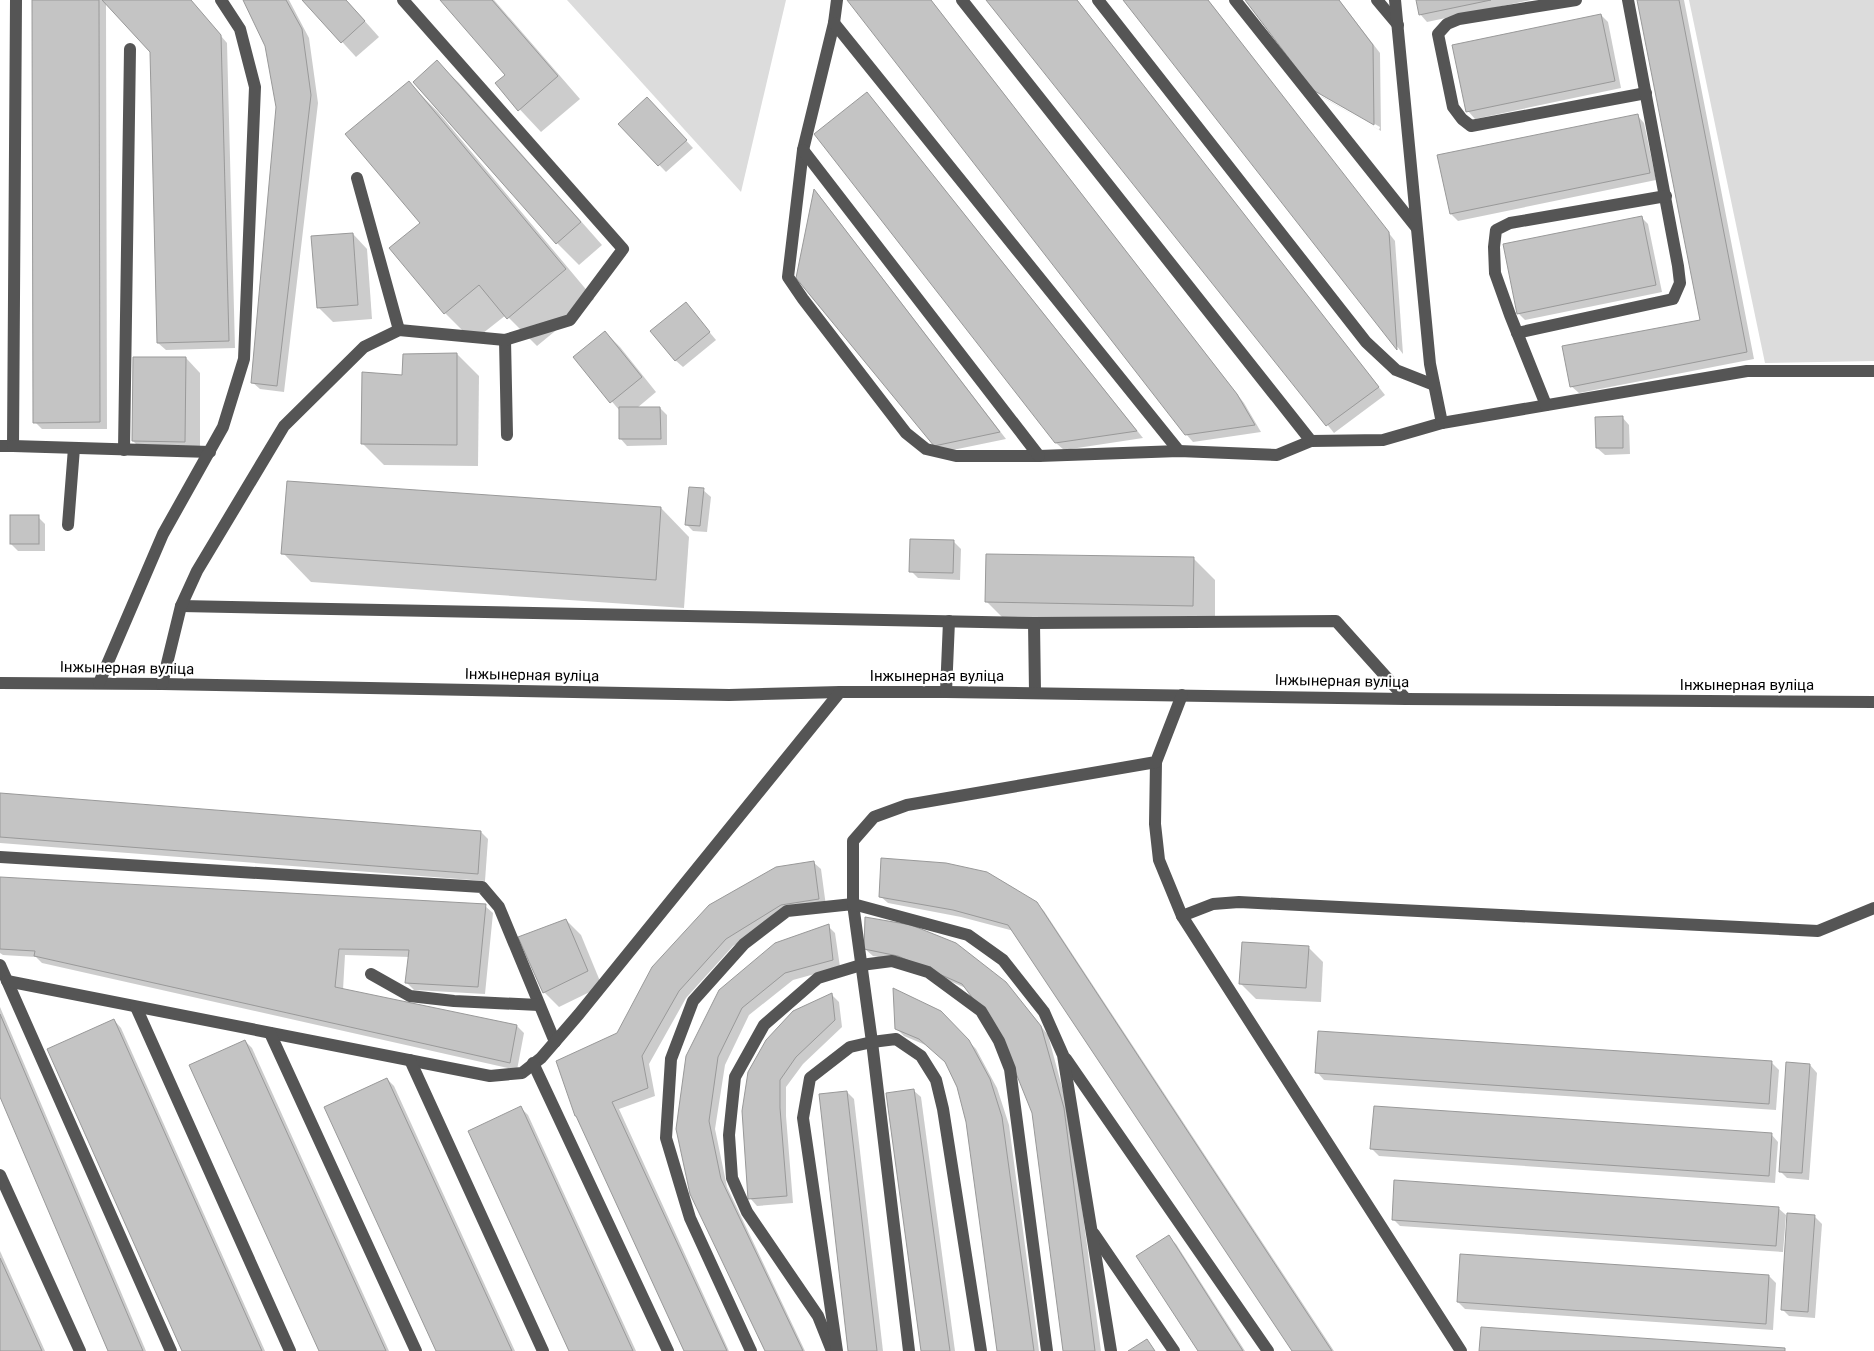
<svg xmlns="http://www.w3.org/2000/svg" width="1874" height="1351" viewBox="0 0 1874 1351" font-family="Roboto,sans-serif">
	<rect width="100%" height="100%" fill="#fff"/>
	<g fill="#dcdcdc">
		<path d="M567 0H786L741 192Z"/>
		<path d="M1689 0H1874V361L1765 363Z"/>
	</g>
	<g fill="#0003">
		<path d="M34 0H190L227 43 235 348 166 350 158 343 151 52 106 3 107 429H42L35 422Z"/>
		<path d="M245 0H289L309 38 318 103 284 392 260 389 252 382 278 107 266 45Z"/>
		<path d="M304 0H346L379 37 356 57Z"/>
		<path d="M442 0H494L580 99 541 132 496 84 507 75Z"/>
		<path d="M848 0H931L1244 403 1261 432 1193 442 1186 434Z"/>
		<path d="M988 0H1077L1385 395 1334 433Z"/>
		<path d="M1125 0H1208L1395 241 1403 354Z"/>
		<path d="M1247 0H1339L1380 53 1381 131 1322 97 1321 96 1379 130 1380 127 1315 90Z"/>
		<path d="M1417 0H1531L1427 22 1420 14Z"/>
		<path d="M1638 0H1684L1754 359 1579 393 1571 386 1701 321Z"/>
		<path d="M1601 15 1608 22 1621 88 1475 119 1468 111Z"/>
		<path d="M437 62 459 83 602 245 579 265 557 243 414 82Z"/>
		<path d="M409 83 438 112 594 299 537 346 506 315 473 341 445 313 421 223Z"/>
		<path d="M867 94 874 101 1143 438 1064 450 1056 443Z"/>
		<path d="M654 106 693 148 666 172 620 124Z"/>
		<path d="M1637 115 1644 123 1656 180 1458 221 1451 214Z"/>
		<path d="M815 191 821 198 1006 439 943 452 935 445Z"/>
		<path d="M1641 217 1648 224 1662 292 1525 320 1518 313Z"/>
		<path d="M353 234 367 249 372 319 333 322 318 307Z"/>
		<path d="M686 304 716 340 683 367 675 360Z"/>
		<path d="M605 332 620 347 656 392 637 408H660L667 415V445L627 446 620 438V411L574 357Z"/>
		<path d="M457 354 479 376 478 466 384 465 362 443 403 376Z"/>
		<path d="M186 358 200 373V456H148L133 441Z"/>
		<path d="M1622 417 1629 425 1630 454 1605 455 1597 448Z"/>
		<path d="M703 490 711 497 707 532 693 531 686 524Z"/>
		<path d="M661 508 689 537 684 608 311 582 283 553Z"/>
		<path d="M38 517 45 524V551H18L11 544Z"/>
		<path d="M954 542 961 549 960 580 918 578 911 571Z"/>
		<path d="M1193 558 1215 580V627L1009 624 987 602Z"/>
		<path d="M0 794 481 832 488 839 485 881 0 843Z"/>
		<path d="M813 862 821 869 826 906 789 911 733 946 686 998 649 1064 655 1096 619 1109 729 1351H686L557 1061 617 1034Z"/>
		<path d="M0 879 485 906 493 913 485 994 414 990 406 982 409 957 345 955 343 990 517 1026 524 1033 517 1070 42 963 36 957 3 955 0 953Z"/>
		<path d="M880 896 1036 903 1044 911 1334 1351H1293L1014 931 961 917 888 903Z"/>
		<path d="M866 918 1006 983 1048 1035 1070 1117 1101 1351H1064L1033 1112 1003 1035 968 989 906 962 873 956 865 949Z"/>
		<path d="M566 920 581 935 602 986 559 1007 544 992Z"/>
		<path d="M828 926 835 933 840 967 793 980 749 1015 725 1065 715 1129 727 1187 805 1351H766L687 1057Z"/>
		<path d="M1308 947 1323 962 1321 1002 1256 999 1241 984Z"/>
		<path d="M832 995 839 1002 842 1027 803 1064 786 1087V1116L793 1203 757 1206 750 1198 749 1072Z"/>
		<path d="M0 1007 146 1351H109L0 1094Z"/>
		<path d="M948 1019 976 1049 997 1088 1009 1125 1039 1351H998L967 1121 958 1086 946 1063 928 1046 904 1036 896 1028Z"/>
		<path d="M114 1020 121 1028 265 1351H183Z"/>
		<path d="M245 1041 252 1048 389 1351H320Z"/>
		<path d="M1772 1063 1779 1070 1776 1110 1324 1080 1317 1072Z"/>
		<path d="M1810 1065 1817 1073 1809 1180 1787 1178 1780 1171Z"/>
		<path d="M387 1079 394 1086 515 1351H437Z"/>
		<path d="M913 1090 921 1097 955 1351H923Z"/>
		<path d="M847 1092 854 1099 883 1351H850Z"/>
		<path d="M521 1108 528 1115 636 1351H571Z"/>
		<path d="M1771 1134 1778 1142 1775 1183 1379 1156 1372 1149Z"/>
		<path d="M1778 1208 1786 1215 1783 1252 1400 1226 1393 1219Z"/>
		<path d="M1814 1216 1822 1224 1815 1318 1789 1316 1782 1309Z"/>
		<path d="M1168 1237 1176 1244 1245 1351H1199Z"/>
		<path d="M0 1251 45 1351H0Z"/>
		<path d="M1769 1276 1776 1283 1773 1330 1465 1309 1458 1302Z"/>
	</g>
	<g fill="#c4c4c4" stroke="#999">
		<path d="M32 0H99L100 422 33 423Z"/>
		<path d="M102 0H191L221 35 229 341 157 343 150 52Z"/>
		<path d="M243 0H286L302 29 311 95 277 386 251 383 276 107 265 46Z"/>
		<path d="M302 0H346L365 21 341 43Z"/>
		<path d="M440 0H492L558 76 518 111 495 83 505 75Z"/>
		<path d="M847 0H931L1237 394 1255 425 1185 435Z"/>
		<path d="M986 0H1077L1379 387 1326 426Z"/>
		<path d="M1123 0H1208L1389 232 1397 350Z"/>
		<path d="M1245 0H1339L1373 45 1374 125 1313 90Z"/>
		<path d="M1416 0H1491L1419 15Z"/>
		<path d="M1637 0H1679L1747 352 1570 387 1562 346 1700 320Z"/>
		<path d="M1601 14 1615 81 1466 112 1452 45Z"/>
		<path d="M437 60 581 222 556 244 413 82Z"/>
		<path d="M409 81 566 269 507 319 479 285 444 314 389 248 420 223 345 134Z"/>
		<path d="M867 92 1137 431 1055 443 814 134Z"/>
		<path d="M647 97 687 140 658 166 618 124Z"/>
		<path d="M1638 114 1650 173 1450 214 1437 155Z"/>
		<path d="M814 189 1000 432 934 446 796 278Z"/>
		<path d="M1642 216 1656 285 1517 314 1503 244Z"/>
		<path d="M353 233 358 305 317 308 311 236Z"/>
		<path d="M686 302 710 332 675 361 650 331Z"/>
		<path d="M605 331 642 377 610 403 573 357Z"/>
		<path d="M457 353V445L361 444 362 372 402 375 403 354Z"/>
		<path d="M133 357H186L185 442 132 441Z"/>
		<path d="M619 407H660L661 439H619Z"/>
		<path d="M1623 416V448H1596L1595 417Z"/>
		<path d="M287 481 661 507 656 580 281 554Z"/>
		<path d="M689 487 704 488 700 526 685 525Z"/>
		<rect x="10" y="515" width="29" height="29"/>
		<path d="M910 539 954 540 953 573 909 572Z"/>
		<path d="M986 554 1194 557 1193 606 985 602Z"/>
		<path d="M0 793 481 831 478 874 0 837Z"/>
		<path d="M881 858 946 863 987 872 1037 902 1332 1351H1292L1008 925 953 910 879 897Z"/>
		<path d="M814 861 819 899 781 905 726 939 679 991 642 1056 648 1088 612 1102 727 1351H684L576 1116H575L556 1061 617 1033 652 967 709 905 776 867Z"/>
		<path d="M0 877 486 904 478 987 405 983 409 950 339 949 335 987 517 1025 510 1063 34 956 35 951 0 949Z"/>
		<path d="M865 917 911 925 956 943 1006 982 1041 1026 1064 1108 1095 1351H1063L1032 1113 1001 1036 962 984 898 956 864 949Z"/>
		<path d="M566 919 588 971 543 993 518 937Z"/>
		<path d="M829 924 833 960 785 973 742 1008 718 1057 709 1121 721 1179 803 1351H765L690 1194 676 1129 686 1056 719 990 775 943Z"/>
		<path d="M1242 942 1309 946 1306 988 1239 984Z"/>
		<path d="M893 988 941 1011 969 1040 990 1079 1002 1117 1034 1351H997L966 1122 957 1087 945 1062 919 1039 895 1029Z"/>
		<path d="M832 993 835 1020 796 1057 780 1080V1108L787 1196 748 1199 742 1111 748 1072 766 1040 793 1011Z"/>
		<path d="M0 1014 143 1351H108L0 1097Z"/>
		<path d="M114 1019 262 1351H182L47 1049Z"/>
		<path d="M1318 1031 1772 1061 1769 1104 1315 1073Z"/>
		<path d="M245 1040 386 1351H319L189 1065Z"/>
		<path d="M1786 1062 1810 1064 1802 1173 1779 1172Z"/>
		<path d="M387 1078 512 1351H436L324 1107Z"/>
		<path d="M914 1089 950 1351H921L886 1093Z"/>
		<path d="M847 1091 877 1351H848L819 1094Z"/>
		<path d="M521 1106 633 1351H569L468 1131Z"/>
		<path d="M1374 1106 1772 1133 1769 1176 1370 1149Z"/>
		<path d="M1394 1180 1779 1207 1776 1246 1392 1220Z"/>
		<path d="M1787 1213 1815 1215 1808 1312 1781 1310Z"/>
		<path d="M1169 1235 1243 1351H1198L1136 1256Z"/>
		<path d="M1460 1254 1769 1275 1766 1324 1457 1302Z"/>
		<path d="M0 1258 42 1351H0Z"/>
		<path d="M1481 1327 1785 1348V1351H1479Z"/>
		<path d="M1147 1339 1155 1351H1128Z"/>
	</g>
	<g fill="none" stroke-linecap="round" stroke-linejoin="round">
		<g stroke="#555" stroke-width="12">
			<path d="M837 0 834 23 803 150 788 277 803 299 906 433 926 449 956 456H1039L1179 451 1277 455 1311 441 1383 440 1442 423 1747 371H1874"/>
			<path d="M962 0 1311 441"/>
			<path d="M1098 0 1366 342 1396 370 1434 385"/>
			<path d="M1235 0 1416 227"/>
			<path d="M1377 0 1398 25"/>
			<path d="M1395 0 1430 364 1442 423"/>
			<path d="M1576 0 1459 19 1447 24 1438 34 1453 107 1462 119 1471 126 1646 93"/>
			<path d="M834 23 1179 451"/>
			<path d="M803 150 1039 456"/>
			<path d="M357 178 399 330"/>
			<path d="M1517 333 1673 299 1680 283 1678 266 1628 0"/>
			<path d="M505 340 507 435"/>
			<path d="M1546 405 1510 315 1495 273 1494 247 1496 230 1510 223 1666 196"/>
			<path d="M0 446H13L16 0"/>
			<path d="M13 446 210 452"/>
			<path d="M124 450 130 49"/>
			<path d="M68 525 74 448"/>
			<path d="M181 606 1034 623 1336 621 1406 699"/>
			<path d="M1034 623 1035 692"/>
			<path d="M0 683 162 684 729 695 840 692H946L1406 699 1874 702"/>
			<path d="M99 683 163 534 223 427 244 359 255 87 240 29 221 0"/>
			<path d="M162 684 181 606 197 571 284 426 364 347 399 330 505 340 570 320 623 249 403 0"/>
			<path d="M946 692 949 621"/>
			<path d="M1156 762 1155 824 1159 860 1182 916 1461 1351"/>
			<path d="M0 857 482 887 499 907 555 1042"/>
			<path d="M1182 916 1213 904 1239 902 1818 931 1874 908"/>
			<path d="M0 965 171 1351"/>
			<path d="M371 974 410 996 454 1001 539 1005"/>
			<path d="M7 981 490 1076 522 1073 541 1058 579 1014 840 692"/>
			<path d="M136 1007 290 1351"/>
			<path d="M270 1033 416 1351"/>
			<path d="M1066 1059 1268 1351"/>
			<path d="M410 1060 543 1351"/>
			<path d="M533 1063 668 1351"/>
			<path d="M0 1175 80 1351"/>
			<path d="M1094 1234 1174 1351"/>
			<path d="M751 1351 690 1218 666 1138 671 1059 693 1001 744 944 787 911 853 904 872 1042 909 1351"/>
			<path d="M832 1351 818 1316 747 1212 732 1178 729 1135 735 1077 764 1025 818 978 861 965 892 961 928 972 981 1011 999 1041 1010 1069 1047 1351"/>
			<path d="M837 1351 803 1118 810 1078 850 1047 872 1042 896 1039 921 1056 936 1080 943 1109 981 1351"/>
			<path d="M1111 1351 1063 1055 1044 1012 1003 960 968 935 853 904V841L874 817 907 805 1156 762 1182 695"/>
		</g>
	</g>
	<g text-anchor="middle" stroke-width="4.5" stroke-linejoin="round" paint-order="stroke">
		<g font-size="15" fill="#000" stroke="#fff">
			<text transform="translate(127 668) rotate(1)" y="5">Інжынерная вуліца</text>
			<text transform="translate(532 675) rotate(1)" y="5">Інжынерная вуліца</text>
			<text x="937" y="681">Інжынерная вуліца</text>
			<text transform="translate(1342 681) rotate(1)" y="5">Інжынерная вуліца</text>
			<text x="1747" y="690">Інжынерная вуліца</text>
		</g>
	</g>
</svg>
